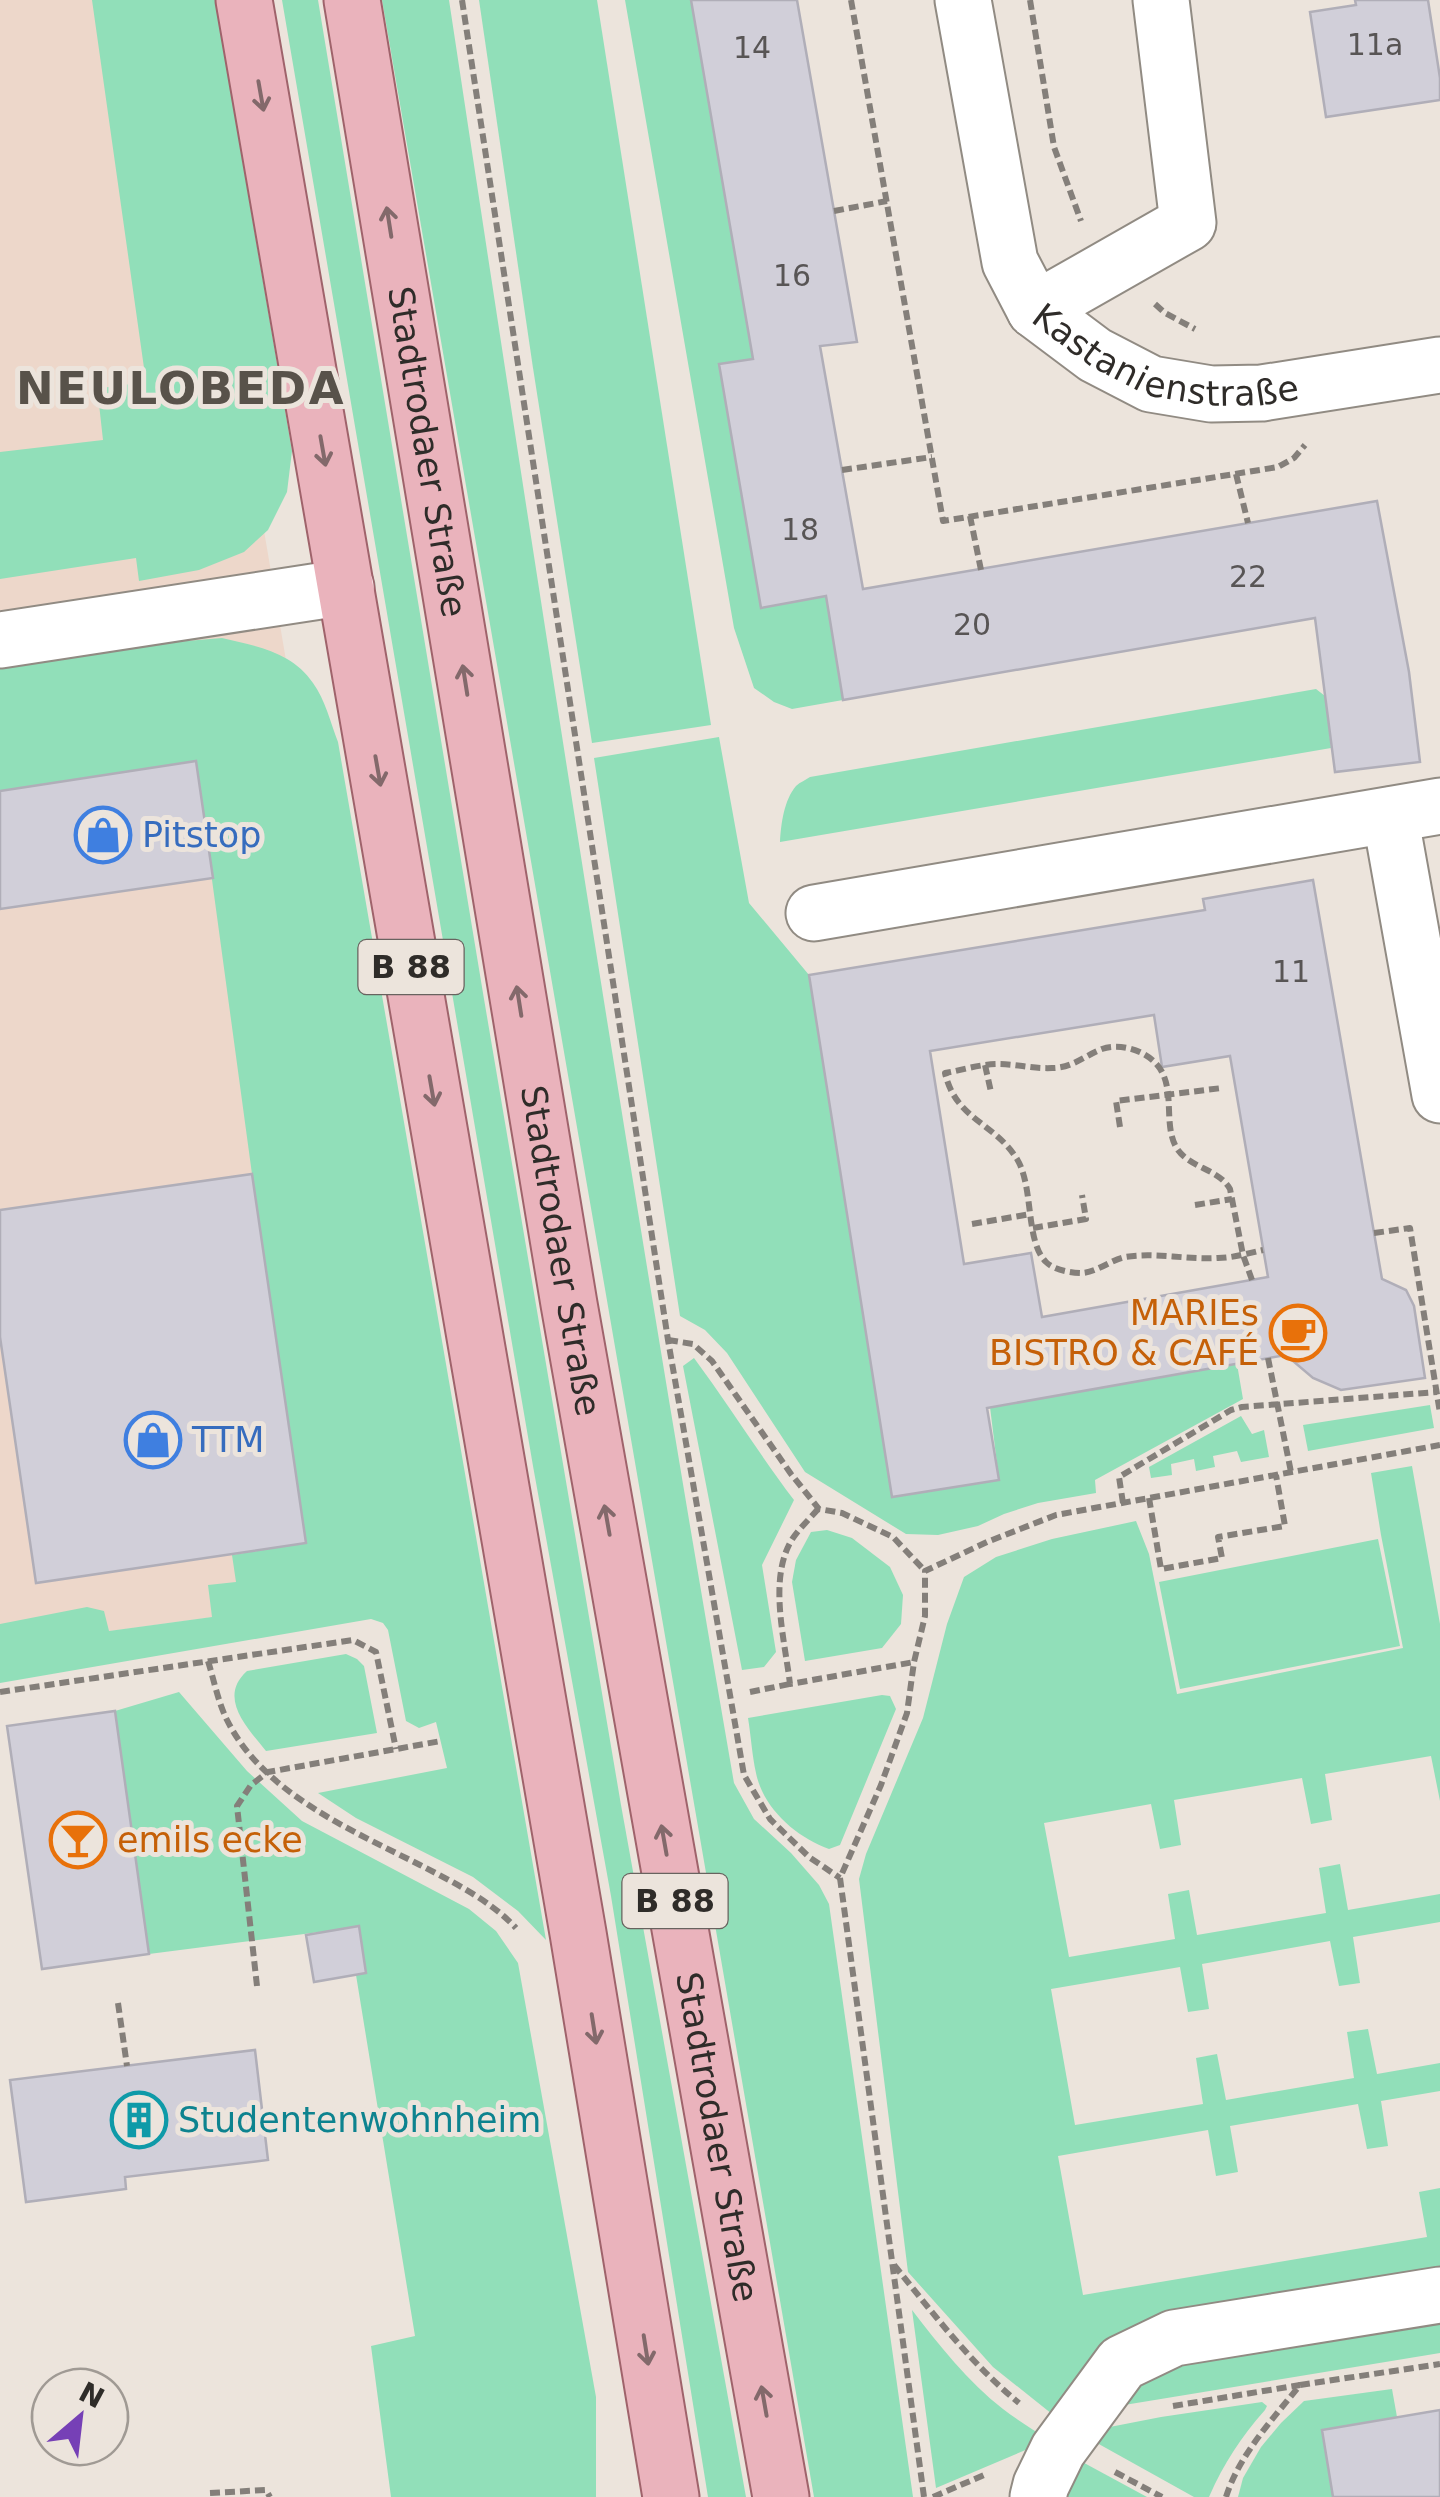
<svg xmlns="http://www.w3.org/2000/svg" width="1440" height="2497" viewBox="0 0 1440 2497" font-family="'DejaVu Sans',sans-serif">
	<rect width="100%" height="100%" fill="#ece4dc"/>
	<path fill="#edd7ca" d="M0 0H174L443 1586 0 1646Z"/>
	<g fill="#91dfb9">
		<path d="M92 0H215L292 451 287 492 268 530 244 552 199 570 139 581 136 558 0 579V452L103 440 98 395 101 388 146 382Z"/>
		<path d="M282 0H318L484 999 621 1805 746 2497H708L611 1896 533 1466Z"/>
		<path d="M382 0H449C539 595 631 1190 734 1783L754 1819 791 1853 819 1885 829 1904 913 2497H814Z"/>
		<path d="M479 0H597L711 725 592 743 533 368Z"/>
		<path d="M625 0H691L753 359 719 364 761 607 826 596 843 700 792 709 774 702 754 688 734 628Z"/>
		<path d="M222 638C256 646 292 652 313 683 325 699 331 724 338 742L546 1940 518 1911 473 1877 356 1818 318 1793 447 1768 436 1722 419 1728 406 1721 388 1630 383 1623 371 1619 0 1683V1624L87 1607 104 1611 109 1631 212 1617 208 1585 236 1582 232 1555 306 1543 252 1174 196 762 0 791V668L151 644Z"/>
		<path d="M1316 689 1325 696 1331 748 780 842C781 824 784 800 796 786 800 782 806 780 810 777Z"/>
		<path d="M719 737 749 903 809 975 893 1497 999 1480 990 1407 1237 1364 1243 1399 1095 1480 1096 1493 1038 1503 1004 1514 978 1526 938 1535 906 1534 805 1472 727 1353 705 1330 680 1316 594 758Z"/>
		<path d="M694 1358C729 1405 759 1454 794 1500L762 1565 776 1652 764 1667 742 1670 683 1366Z"/>
		<path d="M1430 1405 1434 1428 1308 1451 1303 1425Z"/>
		<path d="M1241 1416 1252 1434 1264 1430 1269 1457 1241 1462 1237 1451 1213 1456 1215 1467 1196 1471 1194 1459 1171 1464 1172 1475 1151 1478 1149 1467Z"/>
		<path d="M1412 1466 1440 1624V1801L1431 1756 1325 1774 1332 1820 1311 1824 1302 1778 1174 1800 1181 1845 1160 1849 1151 1804 1044 1823 1069 1957 1175 1939 1168 1894 1189 1890 1197 1935 1326 1913 1319 1868 1340 1864 1348 1910 1440 1894V1922L1353 1937 1360 1983 1339 1986 1330 1941 1202 1964 1209 2009 1188 2012 1180 1967 1051 1989 1075 2125 1203 2104 1196 2058 1217 2054 1226 2100 1354 2078 1347 2032 1368 2029 1377 2074 1440 2063V2091L1381 2101 1388 2146 1367 2149 1358 2104 1230 2126 1238 2172 1216 2176 1208 2130 1058 2156 1083 2295 1427 2237 1419 2192 1440 2188V2279L1172 2319 1057 2418 993 2367 908 2272 859 1879 866 1854 923 1718 947 1624 964 1577 996 1557 1052 1539 1136 1521 1149 1554 1177 1694 1403 1648 1381 1535 1371 1473Z"/>
		<path d="M827 1530 852 1538 890 1567 903 1595 901 1624 882 1648 805 1661 792 1582 796 1560 811 1532Z"/>
		<path d="M1378 1539 1400 1646 1180 1689 1159 1582Z"/>
		<path d="M346 1654 357 1659 364 1666 377 1733 266 1751C248 1728 217 1698 247 1671Z"/>
		<path d="M179 1692 247 1771 302 1821 469 1909 496 1931 518 1963 596 2397V2497H391L371 2346 415 2336 356 1975 366 1972 358 1927 149 1954 115 1711Z"/>
		<path d="M882 1695 890 1696 896 1709 840 1845 829 1849C796 1837 763 1808 756 1773 752 1755 751 1736 748 1718Z"/>
		<path d="M1440 2305V2353L1106 2408 1149 2358Z"/>
		<path d="M912 2310C939 2345 968 2382 1003 2409 1017 2420 1034 2430 1049 2440L936 2488Z"/>
		<path d="M1392 2389 1397 2417 1333 2497H1238L1243 2478 1261 2447 1281 2423 1304 2401Z"/>
		<path d="M1262 2402 1267 2406 1265 2410C1241 2437 1224 2463 1209 2497H1194L1079 2433 1161 2417Z"/>
		<path d="M1075 2458 1147 2497H1050Z"/>
	</g>
	<g fill="#d1cfd9" stroke="#b0aeb8" stroke-width="2.5" fill-rule="evenodd">
		<path d="M691 0H797L857 342 820 346 863 589 1377 501 1409 672 1420 762 1335 772 1315 618 843 700 826 596 761 608 719 364 753 359Z"/>
		<path d="M1355 0H1428L1440 78V100L1326 117 1310 12 1356 5Z"/>
		<path d="M196 761 213 878 0 909V791Z"/>
		<path d="M1313 880 1382 1279 1406 1290 1414 1306 1425 1378 1341 1390 1313 1378 1286 1355 987 1408 999 1480 892 1497 809 975 1205 910 1203 899ZM1154 1015 1162 1067 1230 1056 1268 1277 1042 1317 1031 1253 964 1264 930 1051Z"/>
		<path d="M252 1174 306 1543 36 1583 0 1337V1210Z"/>
		<path d="M115 1711 149 1954 42 1969 7 1726Z"/>
		<path d="M359 1926 366 1973 314 1982 306 1935Z"/>
		<path d="M255 2050 268 2160 125 2177 126 2189 26 2202 10 2080Z"/>
		<path d="M1440 2410V2497H1333L1322 2430Z"/>
	</g>
	<g fill="none" stroke-linecap="round" stroke-linejoin="round">
		<g stroke="#918b83" stroke-width="59">
			<g id="minor">
				<path id="s1" d="M963 0 1010 262 1035 310 1095 355 1151 384 1211 394 1262 393 1440 365"/>
				<path d="M1035 310 1188 223 1161 0"/>
				<path d="M0 640 346 587"/>
				<path d="M1390 815 1440 1095"/>
				<path d="M814 913 1440 806"/>
				<path d="M1038 2497 1041 2485 1058 2450 1122 2363 1174 2338 1440 2295"/>
			</g>
		</g>
		<g stroke="#9f636b" stroke-width="59">
			<g id="major">
				<path d="M244 0 578 1933 671 2497"/>
				<path id="s2" d="M352 0 569 1304 781 2497"/>
			</g>
		</g>
		<g stroke="#847f7a" stroke-width="6" stroke-dasharray="10 5" stroke-linecap="butt">
			<path d="M462 0 668 1340 744 1775 770 1819 809 1857 840 1878"/>
			<path d="M851 0 943 521 1278 467 1294 458 1305 445"/>
			<path d="M1030 0 1054 147 1081 221"/>
			<path d="M834 211 887 201"/>
			<path d="M1155 304 1165 313 1195 329"/>
			<path d="M842 470 932 457"/>
			<path d="M1236 474 1248 523"/>
			<path d="M970 516 981 570"/>
			<path d="M985 1065 991 1092"/>
			<path d="M1120 1127 1116 1101 1222 1088"/>
			<path d="M1195 1205 1232 1199"/>
			<path d="M972 1224 1031 1214"/>
			<path d="M1033 1228 1086 1219 1082 1195"/>
			<path d="M1374 1233 1410 1228 1440 1413"/>
			<path d="M1252 1280 1243 1255 1230 1189C1218 1168 1188 1168 1176 1147 1164 1125 1174 1095 1162 1072 1152 1052 1122 1042 1102 1049 1084 1056 1072 1068 1052 1068 1034 1069 1016 1064 998 1064 981 1064 962 1070 945 1073 956 1120 994 1122 1017 1159 1034 1187 1025 1241 1046 1262 1054 1270 1071 1273 1082 1273 1097 1272 1111 1260 1125 1257 1155 1252 1188 1260 1218 1258 1233 1258 1249 1253 1263 1250"/>
			<path d="M668 1340 693 1344 712 1361 791 1474 819 1509 842 1513 893 1537 925 1571"/>
			<path d="M1268 1358 1291 1472"/>
			<path d="M1149 1498 1161 1569 1222 1558 1218 1537 1285 1526 1276 1475"/>
			<path d="M1123 1503 1119 1477 1231 1410 1242 1407 1437 1392"/>
			<path d="M818 1509C808 1521 794 1533 788 1547 770 1586 785 1642 790 1684L914 1662"/>
			<path d="M208 1661C214 1680 218 1702 227 1720 263 1793 351 1830 420 1865 453 1882 491 1901 516 1928"/>
			<path d="M0 1692 353 1640 376 1652 396 1749"/>
			<path d="M750 1692 790 1684"/>
			<path d="M257 1986 237 1806 251 1785 268 1772 441 1741"/>
			<path d="M118 2003 127 2066"/>
			<path d="M894 2265C933 2313 971 2364 1019 2403"/>
			<path d="M1173 2406 1300 2385"/>
			<path d="M1115 2472 1162 2497"/>
			<path d="M210 2493 266 2490 270 2497"/>
			<path d="M924 2497 840 1878 881 1785 907 1713 914 1662 925 1616V1571L987 1542 1056 1515 1440 1445"/>
			<path d="M933 2497 984 2475"/>
			<path d="M1226 2497C1239 2455 1273 2419 1300 2385L1440 2364"/>
		</g>
		<use href="#minor" stroke="#fff" stroke-width="55"/>
		<use href="#major" stroke="#eab3bc" stroke-width="55"/>
	</g>
	<defs><path id="oneway-shaft" d="M-6 0H5M1.5-3L5.5 0L1.5 3" fill="none" stroke-width="1.6" stroke-linecap="round" stroke-linejoin="round" transform="scale(2.5)"/></defs>
	<g stroke="#83696b">
		<use href="#oneway-shaft" transform="translate(261 96) rotate(80)"/>
		<use href="#oneway-shaft" transform="translate(389 222) rotate(-99)"/>
		<use href="#oneway-shaft" transform="translate(323 451) rotate(80)"/>
		<use href="#oneway-shaft" transform="translate(465 680) rotate(-99)"/>
		<use href="#oneway-shaft" transform="translate(378 771) rotate(80)"/>
		<use href="#oneway-shaft" transform="translate(519 1001) rotate(-99)"/>
		<use href="#oneway-shaft" transform="translate(432 1091) rotate(80)"/>
		<use href="#oneway-shaft" transform="translate(607 1520) rotate(-100)"/>
		<use href="#oneway-shaft" transform="translate(664 1840) rotate(-100)"/>
		<use href="#oneway-shaft" transform="translate(594 2029) rotate(81)"/>
		<use href="#oneway-shaft" transform="translate(646 2350) rotate(81)"/>
		<use href="#oneway-shaft" transform="translate(764 2401) rotate(-100)"/>
	</g>
	<defs>
		<g id="shop-ring" transform="scale(2.875)"><circle r="9.5" fill="#ece4dc" stroke="#3f7fe0" stroke-width="1.5"/><path d="M-5-2.5h2.3a2.7 3.5 0 0 1 5.4 0H5L5.5 6h-11ZM-1.5-2.5h3a1.5 2.3 0 0 0-3 0Z" fill="#3f7fe0"/></g>
		<g id="cafe-ring" transform="scale(2.875)"><circle r="9.5" fill="#ece4dc" stroke="#e8710a" stroke-width="1.5"/><path d="M-5.5-4.5H6V0H3Q3 3.5 0 3.5H-2.5Q-5.5 3.5-5.5 0ZM3-3.2v2h1.7v-2ZM-6 4.5H4V6H-6Z" fill="#e8710a"/></g>
		<g id="bar-ring" transform="scale(2.875)"><circle r="9.5" fill="#ece4dc" stroke="#e8710a" stroke-width="1.5"/><path d="M-6-5H6L.8 .8V4.5H3.5V6h-7V4.5H-.8V.8Z" fill="#e8710a"/></g>
		<g id="building-ring" transform="scale(2.875)"><circle r="9.5" fill="#ece4dc" stroke="#0f9aa8" stroke-width="1.5"/><path d="M-4-6H4V6H1V3H-1V6H-4ZM-2.5-4.3h1.7v1.8h-1.7ZM.8-4.3h1.7v1.8H.8ZM-2.5-1h1.7V.8h-1.7ZM.8-1h1.7V.8H.8Z" fill="#0f9aa8"/></g>
	</defs>
	<g fill-rule="evenodd">
		<use href="#shop-ring" x="103" y="835"/>
		<use href="#cafe-ring" x="1298" y="1333"/>
		<use href="#shop-ring" x="153" y="1440"/>
		<use href="#bar-ring" x="78" y="1840"/>
		<use href="#building-ring" x="139" y="2120"/>
	</g>
	<g text-anchor="middle" stroke-width="10" stroke-linejoin="round" paint-order="stroke">
		<g font-size="30" fill="#585555">
			<text x="1375" y="55">11a</text>
			<text x="752" y="58">14</text>
			<text x="792" y="286">16</text>
			<text x="800" y="540">18</text>
			<text x="1248" y="587">22</text>
			<text x="972" y="635">20</text>
			<text x="1291" y="982">11</text>
		</g>
		<g fill="#ece4dc" stroke="#68635f" stroke-width="2.5">
			<rect x="358.5" y="940" width="105" height="54" rx="8"/>
			<rect x="622.5" y="1874" width="105" height="54" rx="8"/>
		</g>
		<g font-size="32" font-weight="bold" fill="#2f2c29">
			<text x="411" y="978">B 88</text>
			<text x="675" y="1912">B 88</text>
		</g>
		<g font-size="35" fill="#2f2c29" stroke="#ece4dc">
			<text dy="12" stroke="none"><textPath href="#s1" startOffset="465">Kastanienstraße</textPath></text>
			<text dy="12" stroke="none"><textPath href="#s2" startOffset="458">Stadtrodaer Straße</textPath></text>
			<text dy="12" stroke="none"><textPath href="#s2" startOffset="1268">Stadtrodaer Straße</textPath></text>
			<text dy="12" stroke="none"><textPath href="#s2" startOffset="2168">Stadtrodaer Straße</textPath></text>
		</g>
		<g font-size="35" fill="#366cbe" stroke="#ece4dc" text-anchor="start">
			<text x="142" y="847">Pitstop</text>
			<text x="192" y="1452">TTM</text>
		</g>
		<g font-size="35" fill="#c56008" stroke="#ece4dc" text-anchor="end">
			<text x="1259" y="1325">MARIEs<tspan x="1259" dy="40">BISTRO &amp; CAFÉ</tspan></text>
			<text x="117" y="1852" text-anchor="start">emils ecke</text>
		</g>
		<g font-size="35" fill="#0d838f" stroke="#ece4dc" text-anchor="start">
			<text x="178" y="2132">Studentenwohnheim</text>
		</g>
		<g font-size="45" font-weight="bold" letter-spacing="2.5" fill="#58524a" stroke="#ece4dc">
			<text x="181" y="404">NEULOBEDA</text>
		</g>
	</g>
	<g transform="translate(80 2417) rotate(28)"><circle r="48" fill="#ece4dc" stroke="#a09a94" stroke-width="2.5"/>
	<path d="M0-8L18 38L0 25L-18 38Z" fill="#7640b6"/>
	<text y="-15" font-size="28" font-weight="bold" text-anchor="middle" fill="#2f2c29">N</text>
	</g>
</svg>
